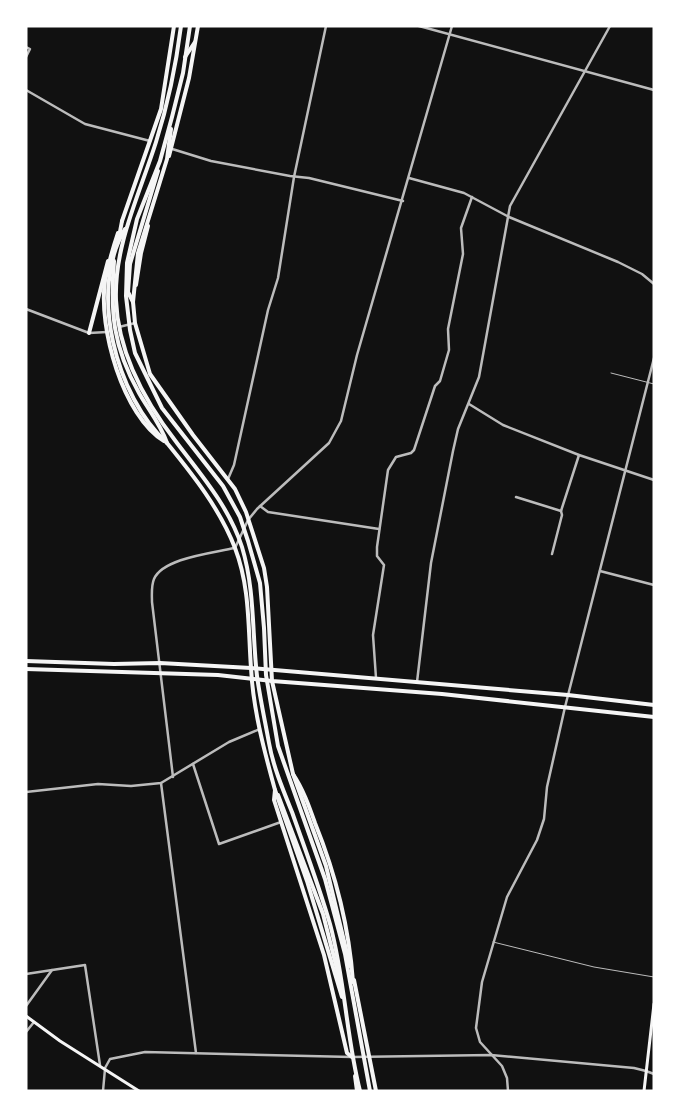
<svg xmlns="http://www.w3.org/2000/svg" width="680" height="1117" viewBox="0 0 680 1117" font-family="'Sofia Sans Condensed',sans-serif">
	<rect width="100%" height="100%" fill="#111"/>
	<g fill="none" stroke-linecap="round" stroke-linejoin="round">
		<g stroke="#bcbcbc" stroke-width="1">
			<path d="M611 373 654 384"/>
			<path d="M493 942 594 967 654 977"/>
		</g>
		<g stroke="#bcbcbc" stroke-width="2.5">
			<path d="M26 47 30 49 26 57"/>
			<path d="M26 90 85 124 150 141"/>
			<path d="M169 148 211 161 290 176 309 178 403 201"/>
			<path d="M409 178 464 193 509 217 618 262 642 274 654 284"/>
			<path d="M228 479 234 465 268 310 278 278 294 177 326 26"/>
			<path d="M516 497 561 511"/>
			<path d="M260 506 268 512 379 529"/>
			<path d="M552 554 562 515 561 511 579 455"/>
			<path d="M600 571 654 585"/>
			<path d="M376 678 373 635 384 565 377 556V547L388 470 396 457 411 453 414 450 435 386 440 381 449 350 448 329 463 254 461 228 472 197"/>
			<path d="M417 682 431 563 453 451 458 429 479 377 510 206 610 26"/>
			<path d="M193 764 219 844 281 822"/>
			<path d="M173 777 152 602C152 596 151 586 154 579 163 558 213 553 234 548"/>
			<path d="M161 783 196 1053"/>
			<path d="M26 792 98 784 131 786 161 783 229 742 260 729"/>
			<path d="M26 974 85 965 100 1065"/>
			<path d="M26 1006 52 970"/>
			<path d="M26 1032 34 1022"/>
			<path d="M646 1071 654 1074"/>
			<path d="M103 1091 105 1069"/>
			<path d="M508 1091 507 1078 502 1066 480 1042 476 1028 482 982 507 897 537 840 544 819 547 787 565 707 654 358"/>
		</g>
		<g stroke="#bcbcbc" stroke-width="2.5">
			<path d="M419 26 654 90"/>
			<path d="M26 309 89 333 107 332"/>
			<path d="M119 327 135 323"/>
			<path d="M469 404 503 425 579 455 654 480"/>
			<path d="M235 548 248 520 257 509 329 443 341 421 357 355 452 26"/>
			<path d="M105 1068 110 1059 145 1052 352 1057 491 1055 634 1068 646 1071"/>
		</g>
		<g stroke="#f5f5f5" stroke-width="3">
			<path d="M26 1016 60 1041 139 1091"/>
			<path d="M644 1091 654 1004"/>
		</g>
		<g stroke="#f5f5f5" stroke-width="4">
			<path d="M185 57 195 42"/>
			<path d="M169 156 189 78 198 26"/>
			<path d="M158 171 130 264 128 292 133 302 135 323 150 374 193 435 235 489 246 512 264 568 267 587 272 681 293 774 326 866 350 966"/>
			<path d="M122 221 161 109 174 26"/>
			<path d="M118 233C113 248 108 265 105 281 98 328 123 416 164 441"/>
			<path d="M118 242 122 221"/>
			<path d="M114 261C110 313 113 347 139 393 148 409 161 425 167 443 193 475 220 509 235 548 250 587 248 627 251 668 253 709 264 750 275 790L274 800 324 955 347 1053 352 1057"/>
			<path d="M136 285 141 253 148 226"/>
			<path d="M89 333 108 261"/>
			<path d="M26 661 114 664 160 663 251 668 568 695 654 705"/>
			<path d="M26 669 218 675 272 681 442 694 654 717"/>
			<path d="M278 795 323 914 341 985"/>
			<path d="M354 980 376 1091"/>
			<path d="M355 1076 357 1091"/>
		</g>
		<g stroke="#f5f5f5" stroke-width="4">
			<path d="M181 26C176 65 168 104 156 142 140 193 114 245 116 300 118 352 145 402 177 443 202 476 229 507 242 547 255 590 252 633 257 676 260 698 265 721 269 743 273 766 283 790 292 812 305 849 319 886 330 924 345 979 346 1036 360 1091"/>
			<path d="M190 26 183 73 172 117 160 161 137 219 127 263 126 296 130 330 135 353 162 408 223 486 240 517 248 541 260 583 264 628 266 675 278 746 325 879 345 954 370 1091"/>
			<path d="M125 229C88 290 116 397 167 443"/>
			<path d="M133 302 138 253 167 159 171 129"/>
			<path d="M293 774C303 789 309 806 315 823 336 875 349 926 353 982"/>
			<path d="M275 790 307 881 342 997"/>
		</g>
	</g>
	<rect width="680" height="1117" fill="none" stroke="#ffffff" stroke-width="55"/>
</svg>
